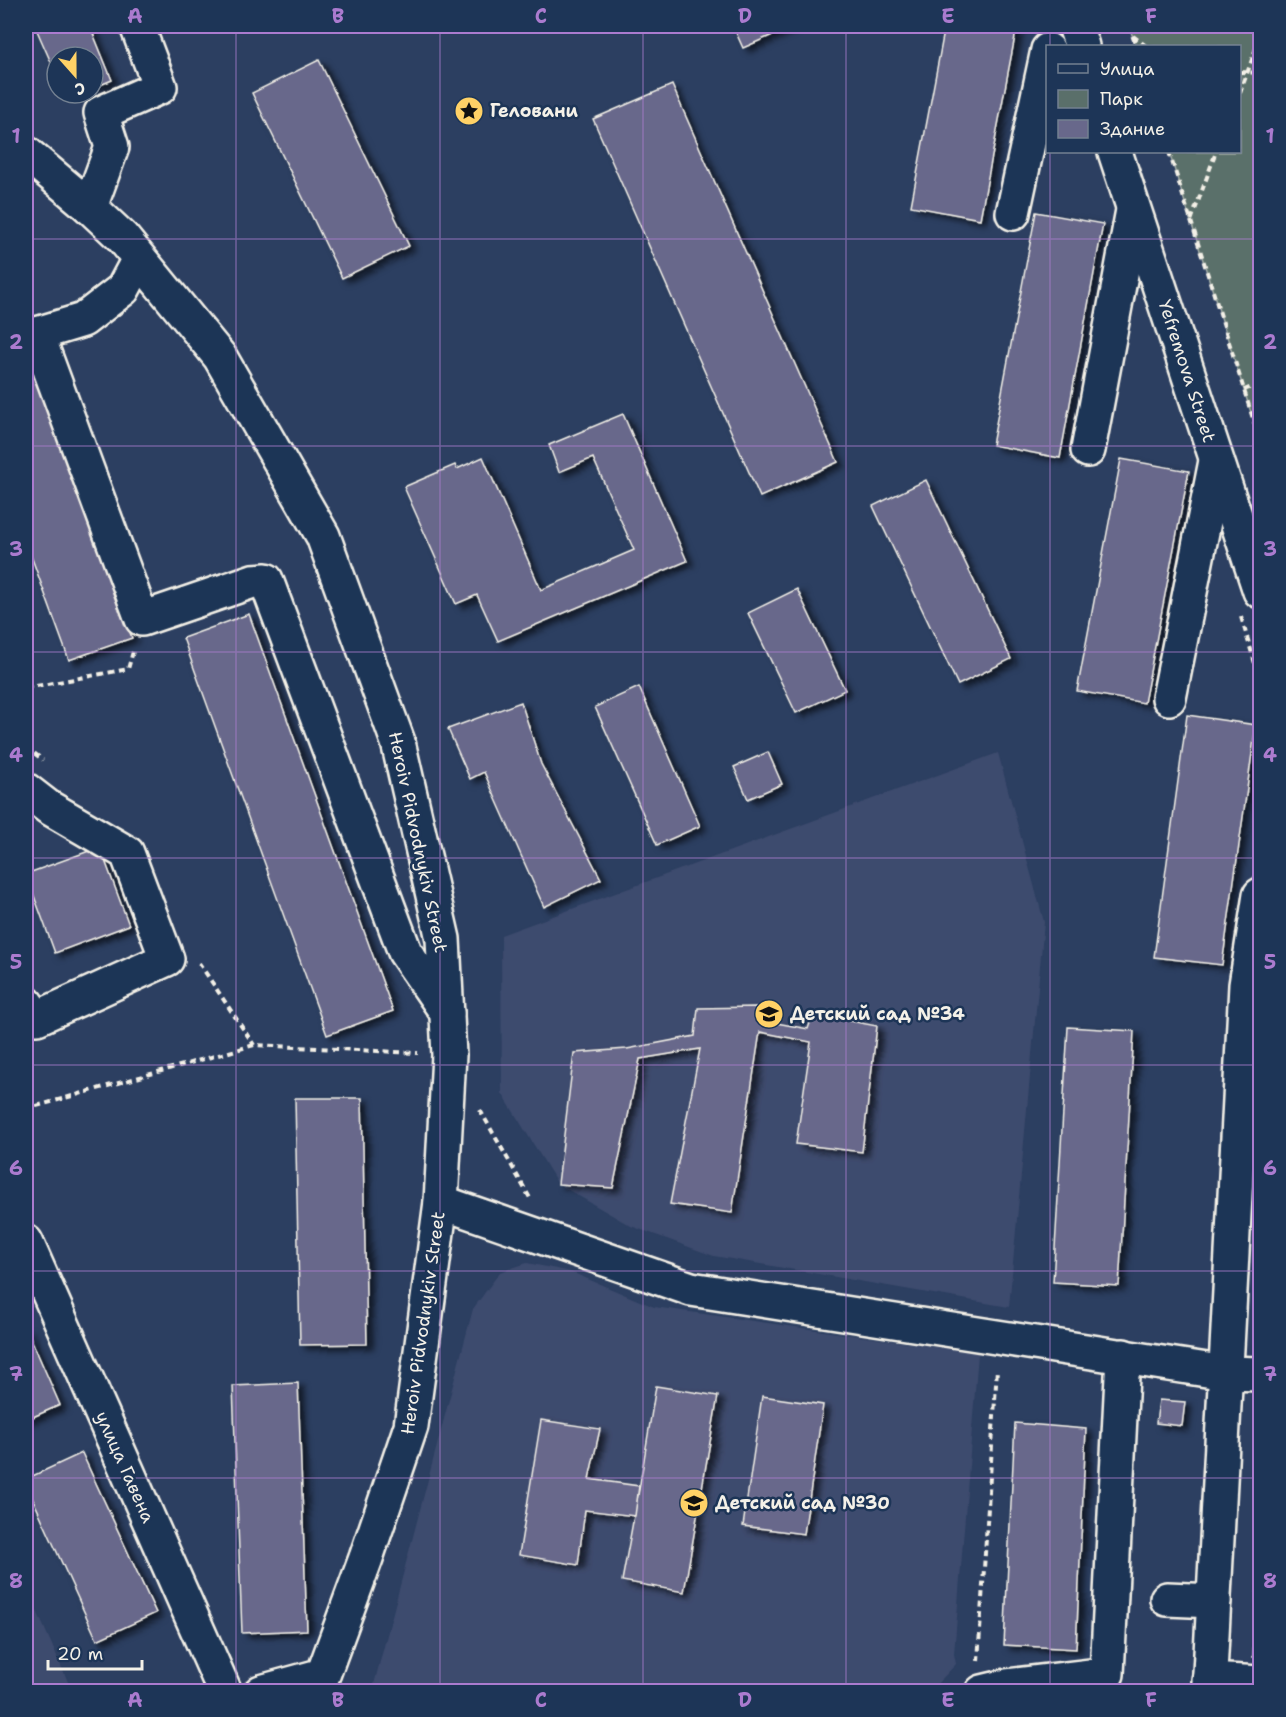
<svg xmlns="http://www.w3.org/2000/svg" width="1286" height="1717" viewBox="0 0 1286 1717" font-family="'Shantell Sans',sans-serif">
	<defs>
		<filter id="shadow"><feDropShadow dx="6" dy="4" stdDeviation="3" flood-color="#0009"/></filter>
	</defs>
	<rect width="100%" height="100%" fill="#2c3f61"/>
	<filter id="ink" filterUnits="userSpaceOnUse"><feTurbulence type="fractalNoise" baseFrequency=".0167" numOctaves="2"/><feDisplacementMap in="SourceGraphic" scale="12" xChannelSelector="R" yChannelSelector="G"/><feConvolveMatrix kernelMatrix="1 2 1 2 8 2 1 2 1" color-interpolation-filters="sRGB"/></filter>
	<g filter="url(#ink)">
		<g fill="#3e4b6e">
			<path d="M998 753 1044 922 1009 1307 714 1256 631 1226 558 1184 502 1093 501 935Z"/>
			<path d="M527 1263 571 1272 654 1307 978 1353 954 1654 956 1664 937 1684 903 1692H372L473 1309 500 1272Z"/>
			<path d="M26 1586 72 1691H26Z"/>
		</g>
		<path fill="#5a6f6a" stroke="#a7b0a9" stroke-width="1.5" d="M1129 26H1260V441L1169 152H1240V46H1136Z"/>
		<g fill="#68688b" stroke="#f4f1e8" stroke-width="1.5" filter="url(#shadow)">
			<path d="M35 26H90L112 80 93 88V57H57V76Z"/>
			<path d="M733 26H793L743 48Z"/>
			<path d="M945 26H1017L980 219 911 206Z"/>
			<path d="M319 60 409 246 342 278 252 93Z"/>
			<path d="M672 85 838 462 760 497 593 119Z"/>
			<path d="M1036 212 1103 224 1060 458 992 445Z"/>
			<path d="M29 359 132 638 69 660 26 542V360Z"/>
			<path d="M623 414 687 561 498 641 477 595 456 604 404 487 455 465 457 469 483 457 541 590 634 550 593 458 559 472 549 445Z"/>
			<path d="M1121 459 1189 471 1144 703 1077 691Z"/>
			<path d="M926 480 1011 659 958 685 873 506Z"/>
			<path d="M797 589 845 690 796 713 748 613Z"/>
			<path d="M249 614 393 1011 327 1035 183 638Z"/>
			<path d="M639 687 700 826 657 845 595 707Z"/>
			<path d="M521 702 541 764 601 879 544 907 484 772 470 779 448 729Z"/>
			<path d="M1187 715 1256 725 1222 965 1154 957Z"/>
			<path d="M768 752 782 784 748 799 734 767Z"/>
			<path d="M100 847 129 925 55 953 26 874Z"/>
			<path d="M756 1007 761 1020 808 1029 813 1014 877 1026 862 1152 796 1144 811 1042 760 1032 732 1213 670 1204 700 1049 640 1059 613 1188 558 1184 574 1053 627 1049 695 1036 698 1008Z"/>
			<path d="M1068 1027 1134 1031 1119 1286 1053 1282Z"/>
			<path d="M295 1098H362L367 1344 300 1345Z"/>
			<path d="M26 1327 60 1405 26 1420Z"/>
			<path d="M298 1383 307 1630 242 1633 233 1386Z"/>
			<path d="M656 1386 718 1396 684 1592 622 1581 640 1484Z"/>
			<path d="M762 1396 823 1405 804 1534 743 1526Z"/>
			<path d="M1159 1400 1185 1402 1182 1426 1156 1423Z"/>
			<path d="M541 1420 600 1429 589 1479 639 1486 635 1516 585 1510 578 1565 519 1555Z"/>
			<path d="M1015 1423 1086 1429 1076 1649 1004 1645Z"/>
			<path d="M82 1453 156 1613 97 1640 26 1484V1479Z"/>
			<path d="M1260 1533V1657H1253Z"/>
		</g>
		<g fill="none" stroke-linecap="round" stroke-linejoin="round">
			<g stroke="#f4f1e8" stroke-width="38">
				<g id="minor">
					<path d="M1075 26 1082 46"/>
					<path d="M1115 152 1260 591"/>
					<path d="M26 153 90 207 122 237 220 357 323 536 398 742 443 939 449 1055 441 1202 411 1426 366 1558 323 1675 261 1692"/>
					<path d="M90 207 112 147 101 113 160 87 137 26"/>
					<path d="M1013 213 1048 50"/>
					<path d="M37 334 83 320 123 289 139 259"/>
					<path d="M26 338 37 334 142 619 253 581 266 580 405 952 447 1013"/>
					<path d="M1088 450 1133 210"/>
					<path d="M1169 698 1216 461"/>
					<path d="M26 790 48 807 127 853 167 959 37 1018 26 1003"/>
					<path d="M441 1202 691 1289 1226 1373 1260 1374"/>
					<path d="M26 1242 225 1692"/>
					<path d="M1167 1599 1214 1601"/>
					<path d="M1209 1680 1260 1683"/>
					<path d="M982 1692 1007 1686 1107 1674 1123 1356"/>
					<path d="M1209 1692 1246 985 1260 895"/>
				</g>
			</g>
			<g stroke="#f4f1e8" stroke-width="4" stroke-dasharray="6 4.5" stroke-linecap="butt">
				<path d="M1129 26 1136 46"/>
				<path d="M1133 36 1146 46"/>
				<path d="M1240 72 1260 73"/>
				<path d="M1240 93 1260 37"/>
				<path d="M1169 152 1191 221 1216 152"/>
				<path d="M1191 221 1260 441"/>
				<path d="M1244 390 1260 384"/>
				<path d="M1241 617 1260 680"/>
				<path d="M26 688 128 669 134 648"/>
				<path d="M26 747 43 760"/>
				<path d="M199 963 254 1045"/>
				<path d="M26 1109 254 1045 418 1053"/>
				<path d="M480 1110 530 1198"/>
				<path d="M978 1661 997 1369"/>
			</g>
			<use href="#minor" stroke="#1d3557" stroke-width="33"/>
		</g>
	</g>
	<path fill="none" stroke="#ab7bcf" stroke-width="1.5" stroke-opacity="0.55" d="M236 26V1692M440 26V1692M643 26V1692M846 26V1692M1050 26V46M1050 152V1692M26 239H1260M26 446H1260M26 652H1260M26 858H1260M26 1065H1260M26 1271H1260M26 1478H1260"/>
	<defs>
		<g id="sight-disc" transform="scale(1.5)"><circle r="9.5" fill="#ffd166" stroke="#1d3557"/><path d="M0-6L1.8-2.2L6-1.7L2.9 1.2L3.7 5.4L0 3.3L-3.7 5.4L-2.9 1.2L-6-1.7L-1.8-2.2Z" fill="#111"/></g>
		<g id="school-disc" transform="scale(1.5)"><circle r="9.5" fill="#ffd166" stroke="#1d3557"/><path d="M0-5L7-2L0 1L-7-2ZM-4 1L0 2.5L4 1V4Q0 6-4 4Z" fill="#111"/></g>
	</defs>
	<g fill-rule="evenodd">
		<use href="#sight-disc" x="469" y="111"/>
		<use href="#school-disc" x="769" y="1014"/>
		<use href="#school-disc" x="694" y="1503"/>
	</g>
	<g text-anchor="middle" stroke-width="5" stroke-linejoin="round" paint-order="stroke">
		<g font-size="18" font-weight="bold" fill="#f4f1e8" stroke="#1d3557" text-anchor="start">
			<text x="490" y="117">Геловани</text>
			<text x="790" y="1020">Детский сад №34</text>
			<text x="715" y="1509">Детский сад №30</text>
		</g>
		<g font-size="18" fill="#f4f1e8" stroke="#1d3557">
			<text transform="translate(1187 371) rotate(72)" y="6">Yefremova Street</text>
			<text transform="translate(418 842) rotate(78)" y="6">Heroiv Pidvodnykiv Street</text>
			<text transform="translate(423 1323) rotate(-82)" y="6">Heroiv Pidvodnykiv Street</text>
			<text transform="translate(125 1467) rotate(66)" y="6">улица Гавена</text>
		</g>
	</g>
	<rect width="1286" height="1717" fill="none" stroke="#1d3557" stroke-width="66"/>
	<rect x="1046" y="45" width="195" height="108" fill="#1d3557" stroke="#738091" stroke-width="1.5"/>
	<rect x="1058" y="64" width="30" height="9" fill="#1d3557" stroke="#738091" stroke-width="1.5"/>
	<text x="1100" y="75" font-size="18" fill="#f4f1e8">Улица</text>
	<rect x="1058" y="90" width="30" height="18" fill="#5a6f6a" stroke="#738091" stroke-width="1.5"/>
	<text x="1100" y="105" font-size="18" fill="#f4f1e8">Парк</text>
	<rect x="1058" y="120" width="30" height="18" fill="#68688b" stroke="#738091" stroke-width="1.5"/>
	<text x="1100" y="135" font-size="18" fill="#f4f1e8">Здание</text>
	<g transform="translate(75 75) rotate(159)"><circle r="28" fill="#1d3557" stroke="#738091" stroke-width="1.5"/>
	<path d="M0-4.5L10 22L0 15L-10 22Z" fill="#ffd166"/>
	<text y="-9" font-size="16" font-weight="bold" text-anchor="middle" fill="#f4f1e8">С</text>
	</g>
	<path d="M48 1660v9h94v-9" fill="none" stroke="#f4f1e8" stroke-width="3"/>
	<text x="57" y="1660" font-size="18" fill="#f4f1e8" stroke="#1d3557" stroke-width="4.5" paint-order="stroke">20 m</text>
	<rect x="33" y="33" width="1220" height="1651" fill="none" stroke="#ab7bcf" stroke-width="2"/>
	<g font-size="20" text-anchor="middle" font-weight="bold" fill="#ab7bcf">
		<text x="135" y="23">A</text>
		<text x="338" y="23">B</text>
		<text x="541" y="23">C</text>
		<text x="745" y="23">D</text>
		<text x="948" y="23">E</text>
		<text x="1151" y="23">F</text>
		<text x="16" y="143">1</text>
		<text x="1270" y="143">1</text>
		<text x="16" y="349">2</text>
		<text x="1270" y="349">2</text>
		<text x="16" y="556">3</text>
		<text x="1270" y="556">3</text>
		<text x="16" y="762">4</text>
		<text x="1270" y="762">4</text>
		<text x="16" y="969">5</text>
		<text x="1270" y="969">5</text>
		<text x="16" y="1175">6</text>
		<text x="1270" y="1175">6</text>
		<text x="16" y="1381">7</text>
		<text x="1270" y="1381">7</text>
		<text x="16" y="1588">8</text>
		<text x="1270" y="1588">8</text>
		<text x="135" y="1707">A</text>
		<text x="338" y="1707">B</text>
		<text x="541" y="1707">C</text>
		<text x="745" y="1707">D</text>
		<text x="948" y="1707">E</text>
		<text x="1151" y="1707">F</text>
	</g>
</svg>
